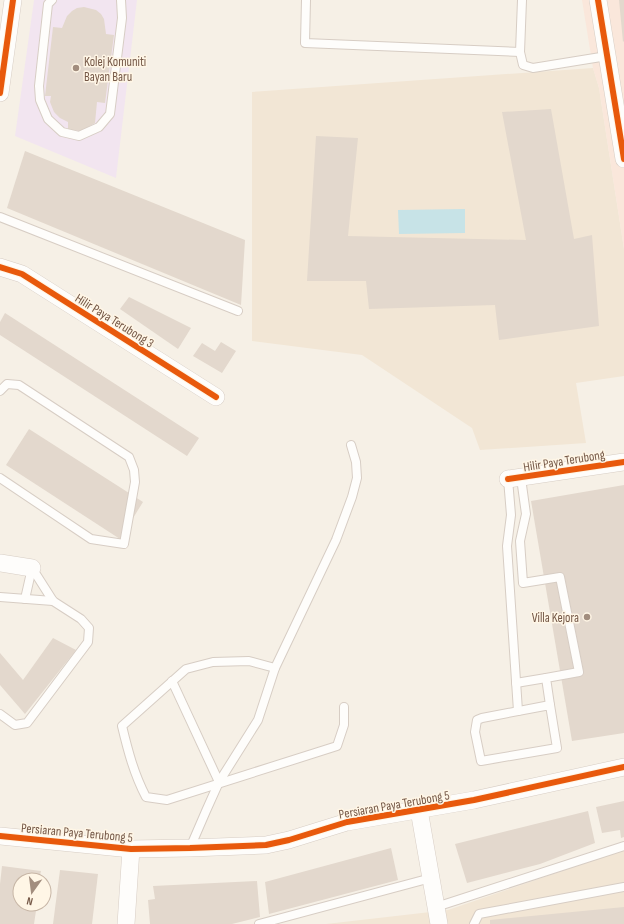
<svg xmlns="http://www.w3.org/2000/svg" width="624" height="924" viewBox="0 0 624 924" font-family="'Sofia Sans Condensed',sans-serif">
	<rect width="100%" height="100%" fill="#f6f0e6"/>
	<g fill="#f2e6d5">
		<path d="M593 68 599 88 624 249V376L576 383 586 443 480 450 472 428 362 355 252 341V92Z"/>
		<path d="M624 850V924H326L448 910Z"/>
	</g>
	<path fill="#fae7db" d="M582 0H624V249L599 88 593 68Z"/>
	<path fill="#f2e5f0" d="M34 0H137L116 178 15 136Z"/>
	<path fill="#c7e3e7" d="M465 209V233L399 234 398 210Z"/>
	<g fill="#e3d8cd">
		<path d="M619 0H624V41L623 42Z"/>
		<path d="M84 7 96 10 101 14 104 19 106 34 114 35 105 103 97 102 95 123 81 131 68 130V122L60 118 54 112 50 102 51 96H45L53 27 62 28 67 16 72 11 77 8Z"/>
		<path d="M551 109 574 239 592 235 599 326 499 340 495 305 369 309 366 281H307L316 136 358 138 348 236 526 240 502 112Z"/>
		<path d="M25 151 245 240 241 305 7 208Z"/>
		<path d="M129 297 191 328 178 349 120 309Z"/>
		<path d="M5 313 199 438 187 456 0 335V322Z"/>
		<path d="M221 342 236 351 222 373 193 356 202 343 215 351Z"/>
		<path d="M29 429 143 502 120 539 6 465Z"/>
		<path d="M624 485V733L572 741 531 501Z"/>
		<path d="M53 638 76 650 25 714 0 685V653L23 680Z"/>
		<path d="M624 801V837L621 838 620 830 602 833 596 807Z"/>
		<path d="M588 811 595 843 540 864 467 883 455 844Z"/>
		<path d="M391 848 398 880 269 914 265 882Z"/>
		<path d="M2 866 41 871 39 880H20V904H37L34 924H0V884Z"/>
		<path d="M60 870 98 874 92 924H53Z"/>
		<path d="M257 881 260 917 232 924H150L148 900 155 899 153 886Z"/>
		<path d="M624 907V924H490V920Z"/>
	</g>
	<g fill="none" stroke-linecap="round" stroke-linejoin="round">
		<g stroke="#d7cdc4" stroke-width="10">
			<g id="lane">
				<path d="M52 0 48 4 39 86 40 100 48 119 62 132 79 136 99 127 110 114 122 18 121 0"/>
				<path d="M306 0 305 43 520 52"/>
				<path d="M522 0 520 52 523 65 533 68 607 56"/>
				<path d="M0 217 238 311"/>
				<path d="M0 391 7 384 19 385 129 457 134 470 135 482 124 544 91 539 0 478"/>
				<path d="M521 478 526 514 520 541 523 583 560 577 579 672 546 678 550 705"/>
				<path d="M508 479 511 515 507 546 518 711"/>
				<path d="M0 597 53 601"/>
				<path d="M25 599 32 568"/>
				<path d="M275 668 249 661 213 662 186 669 122 726C128 751 134 774 146 797L167 800 337 746 344 725V707"/>
				<path d="M172 681 219 782"/>
				<path d="M516 683 546 678"/>
				<path d="M550 705 557 748 481 761 475 732 477 720 482 718Z"/>
				<path d="M0 714 15 725 27 723 88 642 89 628 81 619 53 601 32 568"/>
				<path d="M190 848 206 811 219 782 258 720 275 668 336 540 352 497 357 478 356 462 351 445"/>
				<path d="M436 907 624 846"/>
				<path d="M259 924 431 878"/>
				<path d="M474 924 479 914 624 887"/>
			</g>
		</g>
		<g stroke="#d7cdc4" stroke-width="18">
			<g id="street">
				<path d="M598 0 624 159"/>
				<path d="M0 93 13 0"/>
				<path d="M0 267 22 274 216 397"/>
				<path d="M508 479 624 462"/>
				<path d="M0 563 32 568"/>
				<path d="M419 810 439 924"/>
				<path d="M0 836 131 849 190 848 266 845 289 840 347 822 474 800 624 767"/>
				<path d="M126 924 131 849"/>
			</g>
		</g>
		<use href="#lane" stroke="#fefdfb" stroke-width="8"/>
		<use href="#street" stroke="#fefdfb" stroke-width="17"/>
		<g stroke="#fff6e6" stroke-width="8">
			<g id="cycleway">
				<path d="M598 0 624 159"/>
				<path d="M0 93 13 0"/>
				<path d="M0 267 22 274 216 397"/>
				<path d="M508 479 624 462"/>
				<path d="M0 836 131 849 190 848 266 845 289 840 347 822 474 800 624 767"/>
			</g>
		</g>
		<use href="#cycleway" stroke="#e8590c" stroke-width="6"/>
	</g>
	<g fill="#a28d7e" stroke="#fff6e6" stroke-width="1.5">
		<circle cx="76" cy="68" r="4"/>
		<circle cx="587" cy="617" r="4"/>
	</g>
	<g text-anchor="middle" stroke-width="3" stroke-linejoin="round" paint-order="stroke">
		<g font-size="13" fill="#745746" stroke="#fff6e6" text-anchor="start">
			<text x="84" y="66">Kolej Komuniti<tspan x="84" dy="15">Bayan Baru</tspan></text>
			<text x="579" y="622" text-anchor="end">Villa Kejora</text>
		</g>
		<g font-size="13" fill="#745746" stroke="#fff6e6">
			<text transform="translate(115 320) rotate(32)" y="5">Hilir Paya Terubong 3</text>
			<text transform="translate(564 460) rotate(-9)" y="5">Hilir Paya Terubong</text>
			<text transform="translate(394 804) rotate(-10)" y="5">Persiaran Paya Terubong 5</text>
			<text transform="translate(77 832) rotate(5)" y="5">Persiaran Paya Terubong 5</text>
		</g>
	</g>
	<g transform="translate(32 892) rotate(194)"><circle r="19" fill="#fff6e6" stroke="#c7b6a6"/>
	<path d="M0-3L7 15L0 10L-7 15Z" fill="#a28d7e"/>
	<text y="-6" font-size="11" font-weight="bold" text-anchor="middle" fill="#745746">N</text>
	</g>
</svg>
